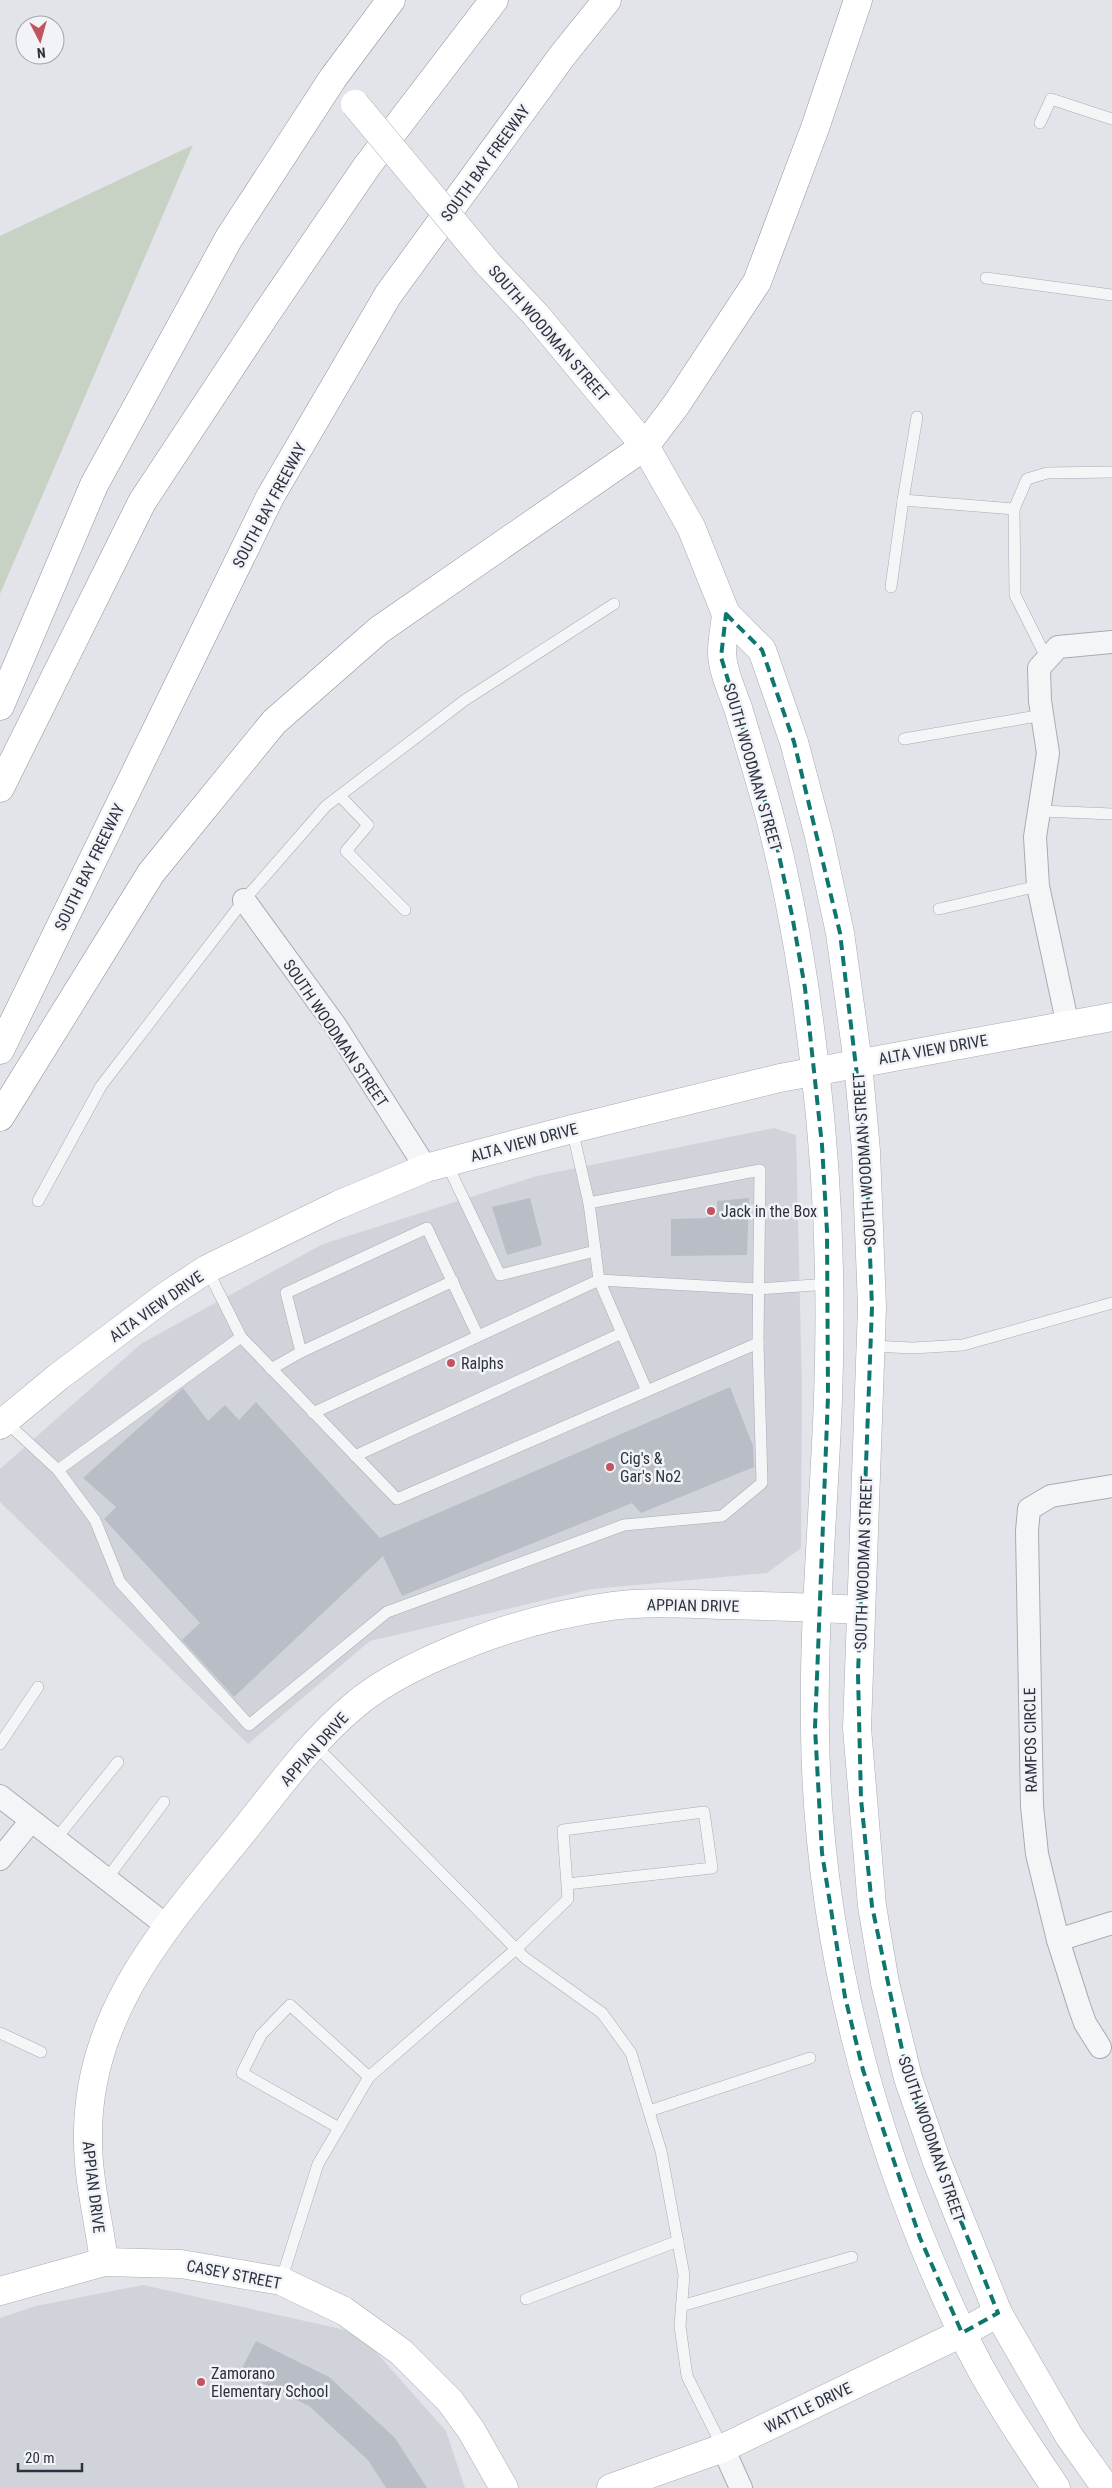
<svg xmlns="http://www.w3.org/2000/svg" width="1112" height="2488" viewBox="0 0 1112 2488" font-family="'Roboto Condensed',sans-serif">
	<rect width="100%" height="100%" fill="#e2e4e9"/>
	<g fill="#d0d3da">
		<path d="M774 1128 796 1135 802 1389 801 1548 767 1573 592 1589 370 1641 248 1744 0 1502V1469L142 1343 323 1244 537 1176Z"/>
		<path d="M143 2285 359 2333 446 2431 465 2488H0V2318L36 2306Z"/>
	</g>
	<path fill="#c7d2c4" d="M193 145 0 594V236Z"/>
	<g fill="#b9bdc5">
		<path d="M530 1198 542 1245 507 1255 492 1207Z"/>
		<path d="M749 1198 747 1255 671 1256V1219L708 1218V1213L717 1212V1201Z"/>
		<path d="M730 1387 753 1446 754 1467 641 1513 632 1503 402 1596 383 1556 234 1697 182 1640 200 1623 104 1519 116 1507 83 1478 183 1388 208 1421 225 1405 239 1420 256 1402 380 1538Z"/>
		<path d="M256 2341 329 2377 395 2438 427 2488H386L368 2460 309 2406 240 2372Z"/>
	</g>
	<g fill="none" stroke-linecap="round" stroke-linejoin="round">
		<g stroke="#a8abb3" stroke-width="12">
			<g id="lane">
				<path d="M1040 123 1051 99 1112 119"/>
				<path d="M986 278 1112 295"/>
				<path d="M903 500 917 417"/>
				<path d="M891 587 903 500 1014 509"/>
				<path d="M1047 659 1015 595 1014 509 1027 479 1047 473 1112 472"/>
				<path d="M904 739 1043 715"/>
				<path d="M340 796 368 825 346 851 405 910"/>
				<path d="M1041 811 1112 814"/>
				<path d="M939 909 1038 886"/>
				<path d="M446 1162 500 1275 595 1251"/>
				<path d="M38 1201 101 1086 244 900 326 806 465 700 614 604"/>
				<path d="M589 1203 599 1280 759 1289 828 1284"/>
				<path d="M241 1337 397 1499 758 1343 760 1170 589 1203 572 1129"/>
				<path d="M871 1346 913 1348 963 1345 1112 1303"/>
				<path d="M301 1352 453 1281"/>
				<path d="M271 1369 301 1352 286 1293 427 1228 478 1336"/>
				<path d="M313 1413 599 1280 647 1391"/>
				<path d="M5 1421 58 1470 241 1337 207 1269"/>
				<path d="M355 1456 622 1333"/>
				<path d="M58 1470 95 1520 120 1582 249 1725 387 1612 624 1525 722 1516 762 1483 758 1343"/>
				<path d="M0 1744 38 1687"/>
				<path d="M315 1745 525 1958 602 2013 631 2053 661 2151 684 2275 680 2326 687 2376 723 2448"/>
				<path d="M55 1840 118 1762"/>
				<path d="M106 1880 164 1802"/>
				<path d="M0 2033 41 2052"/>
				<path d="M649 2111 810 2058"/>
				<path d="M339 2128 242 2073 261 2035 290 2005 369 2077"/>
				<path d="M281 2281 318 2164 369 2077 516 1949 568 1899 563 1830 704 1812 712 1868 567 1884"/>
				<path d="M526 2299 678 2241"/>
				<path d="M681 2306 852 2257"/>
			</g>
		</g>
		<g stroke="#a8abb3" stroke-width="24">
			<g id="street">
				<path d="M244 900 335 1025 426 1168"/>
				<path d="M1068 1026 1038 886 1035 837 1048 753 1040 701 1039 668 1058 647 1112 642"/>
				<path d="M0 1796 167 1926"/>
				<path d="M0 1859 31 1821"/>
				<path d="M1058 1940 1112 1923"/>
				<path d="M1100 2047 1085 2023 1079 2006 1058 1940 1037 1854 1032 1806 1027 1531 1029 1509 1051 1496 1112 1486"/>
				<path d="M723 2448 741 2488"/>
			</g>
		</g>
		<g stroke="#a8abb3" stroke-width="29">
			<g id="secondary">
				<path d="M488 264 536 315 645 446 691 527 726 614 762 650 794 742 819 836 840 933 858 1063 866 1151 872 1307 857 1728 872 1906 885 1983 908 2078 937 2162 998 2313 1069 2436 1106 2488"/>
				<path d="M726 614C725 626 722 640 722 652 722 670 732 691 738 708 750 748 763 789 773 829 793 908 806 988 815 1069 828 1178 832 1290 828 1399 824 1509 813 1619 815 1730 817 1937 872 2143 961 2330 987 2386 1022 2437 1056 2488"/>
				<path d="M0 1425 58 1377 166 1296 207 1269 338 1205 426 1168 572 1129 780 1078 1112 1017"/>
				<path d="M104 2262C99 2221 88 2181 88 2140 86 2021 157 1937 228 1850 269 1801 307 1744 356 1704 381 1683 413 1667 443 1654 497 1630 554 1614 612 1606 650 1601 687 1604 724 1605 770 1606 815 1607 860 1610"/>
				<path d="M0 2291 104 2262 181 2264 281 2281 344 2311 401 2352 450 2401 471 2430 504 2488"/>
				<path d="M611 2488 723 2448 962 2333 998 2313"/>
			</g>
		</g>
		<g stroke="#8b919e" stroke-width="29">
			<g id="highway">
				<path d="M0 706 94 485 229 238 333 78 391 0"/>
				<path d="M0 788 142 502 266 314 367 166 494 0"/>
				<path d="M0 1050 270 497 388 295 562 56 607 0"/>
				<path d="M0 1117 151 873 274 722 379 630 645 446 676 405 757 282 815 128 858 0"/>
			</g>
		</g>
		<use href="#lane" stroke="#f4f5f7" stroke-width="11"/>
		<use href="#street" stroke="#f4f5f7" stroke-width="22"/>
		<use href="#secondary" stroke="#fff" stroke-width="28"/>
		<use href="#highway" stroke="#fff" stroke-width="28"/>
		<g stroke="#a8abb3" stroke-width="29" stroke-linecap="butt">
			<path id="secondary-bridge" d="M355 104 488 264"/>
		</g>
		<use href="#secondary-bridge" stroke="#fff" stroke-width="28"/>
	</g>
	<path fill="none" stroke="#0f766e" stroke-width="4" stroke-dasharray="10 6" stroke-linejoin="round" d="M726 614 762 650 794 742 840 933 866 1151 872 1307 858 1674 861 1799 872 1906 908 2078 937 2162 998 2313 962 2333 920 2238 863 2070 845 1997 822 1853 815 1728 828 1396 827 1231 822 1145 805 988 792 915 773 828 721 657Z"/>
	<g fill="#c0555f" stroke="#f1f3f6" stroke-width="2">
		<circle cx="711" cy="1211" r="5"/>
		<circle cx="451" cy="1363" r="5"/>
		<circle cx="610" cy="1467" r="5"/>
		<circle cx="201" cy="2382" r="5"/>
	</g>
	<g text-anchor="middle" stroke-width="5" stroke-linejoin="round" paint-order="stroke">
		<g font-size="16" fill="#2c323f" stroke="#f1f3f6">
			<text transform="translate(485 163) rotate(-54)" y="6">SOUTH BAY FREEWAY</text>
			<text transform="translate(549 333) rotate(49)" y="6">SOUTH WOODMAN STREET</text>
			<text transform="translate(269 505) rotate(-62)" y="6">SOUTH BAY FREEWAY</text>
			<text transform="translate(753 767) rotate(74)" y="6">SOUTH WOODMAN STREET</text>
			<text transform="translate(89 867) rotate(-64)" y="6">SOUTH BAY FREEWAY</text>
			<text transform="translate(336 1033) rotate(56)" y="6">SOUTH WOODMAN STREET</text>
			<text transform="translate(933 1049) rotate(-10)" y="6">ALTA VIEW DRIVE</text>
			<text transform="translate(524 1142) rotate(-15)" y="6">ALTA VIEW DRIVE</text>
			<text transform="translate(864 1159) rotate(-94)" y="6">SOUTH WOODMAN STREET</text>
			<text transform="translate(156 1306) rotate(-35)" y="6">ALTA VIEW DRIVE</text>
			<text transform="translate(863 1563) rotate(-88)" y="6">SOUTH WOODMAN STREET</text>
			<text transform="translate(693 1605) rotate(1)" y="6">APPIAN DRIVE</text>
			<text transform="translate(1030 1740) rotate(-91)" y="6">RAMFOS CIRCLE</text>
			<text transform="translate(314 1749) rotate(-48)" y="6">APPIAN DRIVE</text>
			<text transform="translate(932 2139) rotate(71)" y="6">SOUTH WOODMAN STREET</text>
			<text transform="translate(94 2187) rotate(83)" y="6">APPIAN DRIVE</text>
			<text transform="translate(234 2274) rotate(11)" y="6">CASEY STREET</text>
			<text transform="translate(808 2407) rotate(-26)" y="6">WATTLE DRIVE</text>
		</g>
		<g font-size="16" fill="#2c323f" stroke="#f1f3f6" text-anchor="start">
			<text x="721" y="1217">Jack in the Box</text>
			<text x="461" y="1369">Ralphs</text>
			<text x="620" y="1464">Cig's &amp;<tspan x="620" dy="18">Gar's No2</tspan></text>
			<text x="211" y="2379">Zamorano<tspan x="211" dy="18">Elementary School</tspan></text>
		</g>
	</g>
	<g transform="translate(40 40) rotate(174)"><circle r="24" fill="#f1f3f6" stroke="#a2a6ad"/>
	<path d="M0-4L9 19L0 12L-9 19Z" fill="#c0555f"/>
	<text y="-8" font-size="14" font-weight="bold" text-anchor="middle" fill="#2c323f">N</text>
	</g>
	<path d="M18 2463v8h64v-8" fill="none" stroke="#2c323f" stroke-width="2.5"/>
	<text x="25" y="2463" font-size="15" fill="#2c323f" stroke="#f1f3f6" stroke-width="4" paint-order="stroke">20 m</text>
</svg>
